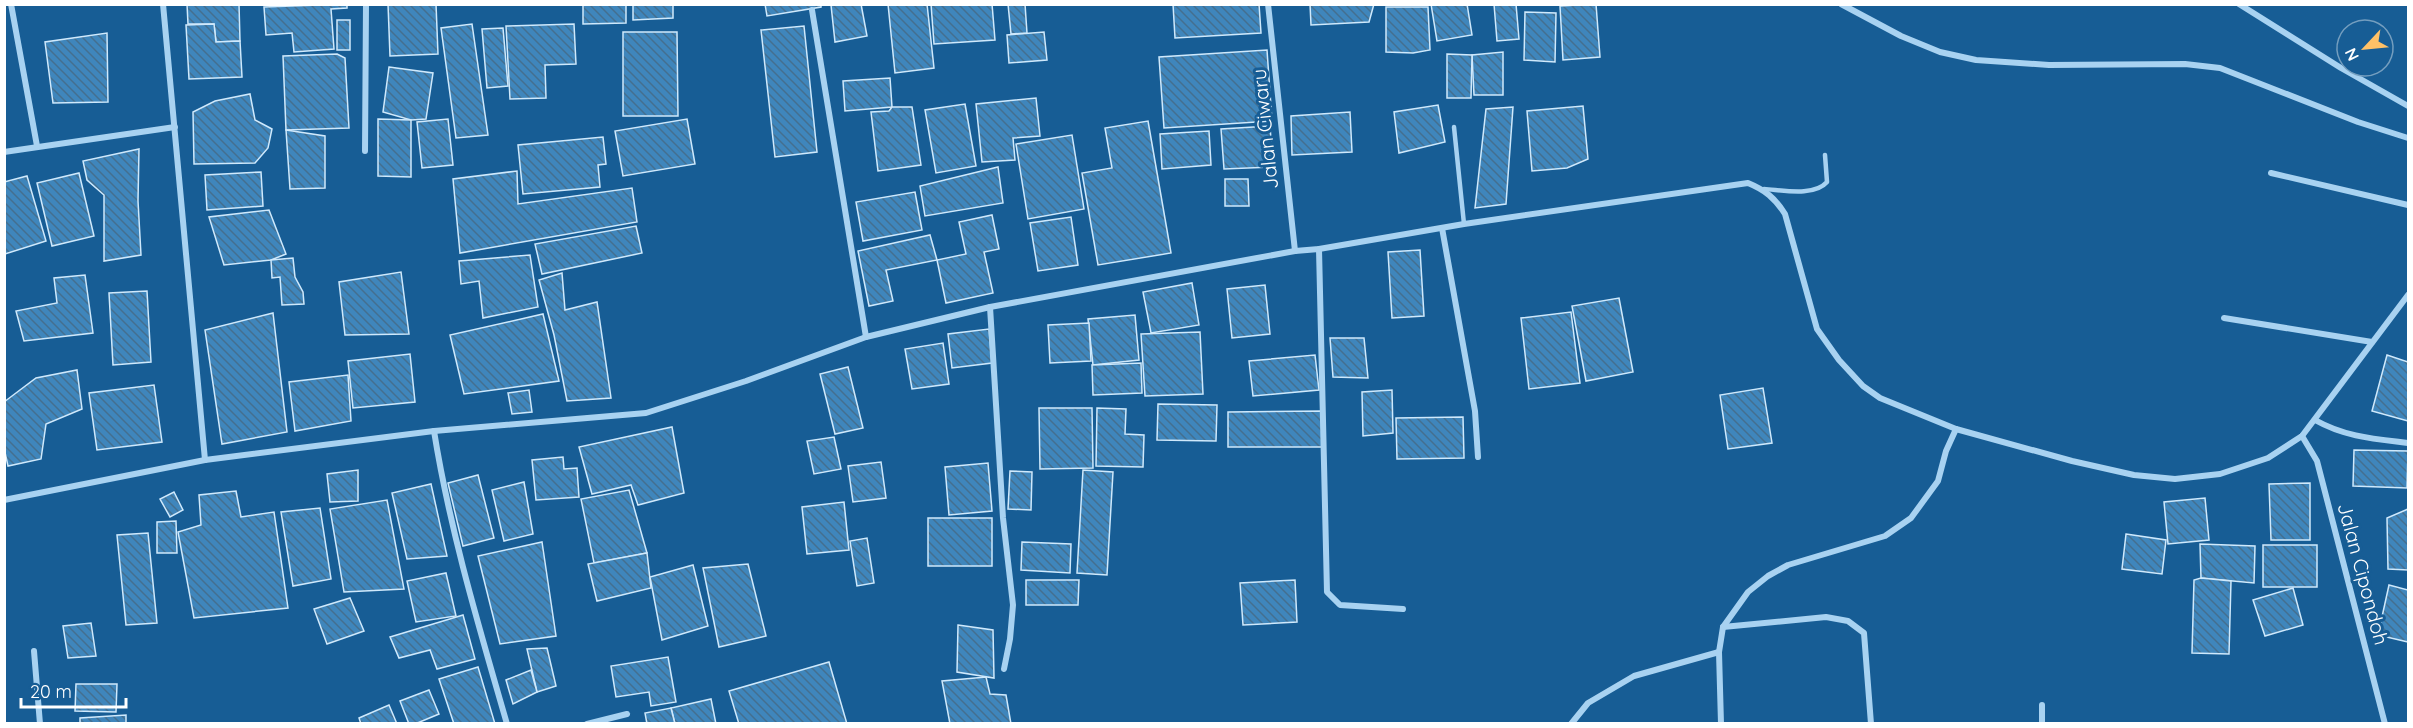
<svg xmlns="http://www.w3.org/2000/svg" width="2413" height="728" viewBox="0 0 2413 728" font-family="Quicksand,sans-serif">
	<defs>
		<pattern id="building-back-hatch" width="6" height="6" patternUnits="userSpaceOnUse" patternTransform="scale(1.5)"><rect width="6" height="6" fill="#3f86bc"/><path d="M-1 5l2 2M0 0l6 6M5-1l2 2" fill="none" stroke="#446f8f"/></pattern>
	</defs>
	<rect width="100%" height="100%" fill="#175d95"/>
	<g fill="url(#building-back-hatch)" stroke="#cfe9fc" stroke-width="1.5">
		<path d="M187 4H239L240 41 216 42 214 24H188Z"/>
		<path d="M347 4V8L331 9 334 49 294 52 292 33 266 35 264 7Z"/>
		<path d="M388 4H436L438 54 390 56Z"/>
		<path d="M583 4H626V23L583 24Z"/>
		<path d="M633 4H673V18L633 20Z"/>
		<path d="M765 4H821V7L767 16Z"/>
		<path d="M861 4 867 36 835 42 831 5Z"/>
		<path d="M888 4H927L934 68 895 73Z"/>
		<path d="M931 4H992L995 40 934 44Z"/>
		<path d="M1008 4H1025L1027 33 1011 34Z"/>
		<path d="M1173 4H1259L1261 33 1175 38Z"/>
		<path d="M1310 4H1374L1369 22 1311 25Z"/>
		<path d="M1431 4H1467L1472 35 1437 41Z"/>
		<path d="M1494 4H1516L1519 39 1497 41Z"/>
		<path d="M1596 4 1600 57 1563 60 1560 6Z"/>
		<path d="M1386 7H1428L1430 50 1413 53 1386 52Z"/>
		<path d="M1525 12 1556 13 1555 62 1524 60Z"/>
		<rect x="337" y="20" width="13" height="30"/>
		<path d="M214 24 216 42 240 41 242 77 189 79 186 25Z"/>
		<path d="M472 24 488 135 456 138 441 28Z"/>
		<path d="M574 24 576 64 545 65 546 98 510 99 506 26Z"/>
		<path d="M804 26 817 152 775 157 761 30Z"/>
		<path d="M503 28 508 86 487 88 482 29Z"/>
		<path d="M623 32H677L678 116H623Z"/>
		<path d="M1044 32 1047 60 1009 63 1007 35Z"/>
		<path d="M107 33 108 102 53 103 45 42Z"/>
		<path d="M1267 50 1272 121 1164 128 1159 57Z"/>
		<path d="M1503 52V95H1474L1472 55Z"/>
		<path d="M337 54 345 58 349 128 286 130 283 56Z"/>
		<path d="M1447 54 1472 55 1471 98H1447Z"/>
		<path d="M389 67 433 73 426 119 411 120 383 112Z"/>
		<path d="M890 78 892 107 845 111 843 81Z"/>
		<path d="M250 94 255 120 272 129 268 148 255 163 194 164 193 112 215 101Z"/>
		<path d="M1036 98 1040 136 1013 138 1015 160 982 162 976 104Z"/>
		<path d="M965 104 976 166 936 173 925 110Z"/>
		<path d="M1438 105 1445 142 1399 153 1394 112Z"/>
		<path d="M1583 106 1588 159 1567 168 1532 171 1527 111Z"/>
		<path d="M892 107H912L921 165 878 171 871 112 889 111Z"/>
		<path d="M1513 107 1506 204 1475 208 1486 109Z"/>
		<path d="M1350 112 1352 152 1292 155 1291 116Z"/>
		<path d="M378 119 411 120V177L378 176Z"/>
		<path d="M448 119 453 165 422 168 417 122Z"/>
		<path d="M687 119 695 164 623 176 615 131Z"/>
		<path d="M1148 121 1171 253 1098 265 1082 173 1112 168 1105 128Z"/>
		<path d="M1270 126 1273 167 1224 169 1221 129Z"/>
		<path d="M286 130 325 136V188L290 189Z"/>
		<path d="M1209 131 1211 165 1162 169 1160 134Z"/>
		<path d="M1072 135 1084 209 1028 219 1016 144Z"/>
		<path d="M603 137 606 164 598 165 600 187 523 194 518 145Z"/>
		<path d="M139 149 138 201 141 255 104 261V195L87 180 83 161Z"/>
		<path d="M998 167 1003 203 925 216 920 186Z"/>
		<path d="M517 171 518 204 632 188 637 222 460 253 453 179Z"/>
		<path d="M261 172 263 206 207 210 205 175Z"/>
		<path d="M79 173 94 236 52 246 37 183Z"/>
		<path d="M27 176 46 241 5 254 4 182Z"/>
		<path d="M1225 179H1248L1249 206H1225Z"/>
		<path d="M915 192 922 230 863 241 856 202Z"/>
		<path d="M269 210 286 254 271 260 224 265 209 217Z"/>
		<path d="M992 215 999 249 984 252 993 293 946 303 937 260 966 254 959 222Z"/>
		<path d="M1071 217 1078 265 1038 271 1030 223Z"/>
		<path d="M636 226 642 253 542 274 535 244Z"/>
		<path d="M930 235 937 260 886 270 893 301 869 306 858 251Z"/>
		<path d="M1420 250 1424 316 1392 318 1388 252Z"/>
		<path d="M530 255 538 307 483 318 479 281 461 284 459 261Z"/>
		<path d="M293 258 295 277 303 292 304 304 282 305 280 277 272 278 271 260Z"/>
		<path d="M401 272 409 334 345 335 339 282Z"/>
		<path d="M562 273 565 310 597 302 611 398 567 401 554 335 539 280Z"/>
		<path d="M85 275 93 333 24 341 16 311 57 303 54 278Z"/>
		<path d="M1192 283 1199 325 1151 333 1143 292Z"/>
		<path d="M1265 285 1270 334 1232 338 1227 289Z"/>
		<path d="M147 291 151 362 113 365 109 293Z"/>
		<path d="M1619 298 1633 372 1586 381 1572 306Z"/>
		<path d="M1571 312 1580 383 1529 389 1521 318Z"/>
		<path d="M273 313 287 432 222 444 205 330Z"/>
		<path d="M543 314 559 381 464 394 450 335Z"/>
		<path d="M1135 315 1139 360 1093 365 1088 319Z"/>
		<path d="M1089 323 1091 361 1050 363 1048 325Z"/>
		<path d="M989 329 992 363 952 368 948 334Z"/>
		<path d="M1200 332 1203 394 1145 396 1141 334Z"/>
		<path d="M1330 338H1364L1368 378 1333 377Z"/>
		<path d="M943 343 949 384 912 389 905 349Z"/>
		<path d="M410 354 415 402 353 408 348 361Z"/>
		<path d="M1315 355 1319 390 1253 396 1249 361Z"/>
		<path d="M2387 355 2408 362V421L2372 411Z"/>
		<path d="M1141 363 1142 393 1093 395 1092 365Z"/>
		<path d="M848 367 863 428 835 434 820 374Z"/>
		<path d="M77 370 82 409 46 424 41 459 8 466 4 448V402L36 378Z"/>
		<path d="M348 375 351 421 295 431 289 382Z"/>
		<path d="M154 385 162 442 97 450 89 393Z"/>
		<path d="M1763 388 1772 443 1728 449 1720 395Z"/>
		<path d="M529 390 532 412 512 414 508 393Z"/>
		<path d="M1392 390 1393 433 1363 436 1362 392Z"/>
		<path d="M1158 404 1217 405 1216 441 1157 440Z"/>
		<path d="M1039 408H1092L1093 468 1040 469Z"/>
		<path d="M1097 408 1126 409 1125 434 1144 435 1143 467 1096 466Z"/>
		<path d="M1322 411 1323 447H1228V412Z"/>
		<path d="M1463 417 1464 458 1397 459 1396 418Z"/>
		<path d="M672 427 684 493 638 505 631 485 592 494 579 447Z"/>
		<path d="M834 437 841 469 814 474 807 441Z"/>
		<path d="M2354 450 2408 451 2407 488 2353 486Z"/>
		<path d="M563 457 564 469 577 468 579 497 536 500 532 460Z"/>
		<path d="M881 462 886 498 853 502 848 466Z"/>
		<path d="M988 463 992 511 949 515 945 467Z"/>
		<path d="M358 470V501L330 502 327 474Z"/>
		<path d="M1083 470 1113 472 1107 575 1077 573Z"/>
		<path d="M1010 471 1032 472 1031 510 1008 509Z"/>
		<path d="M478 475 494 538 463 546 448 483Z"/>
		<path d="M524 482 533 534 504 541 492 490Z"/>
		<path d="M2310 483V540H2271L2269 484Z"/>
		<path d="M431 484 447 556 407 559 392 493Z"/>
		<path d="M629 490 647 553 594 563 581 499Z"/>
		<path d="M236 491 241 517 274 512 288 608 194 618 178 532 201 525 199 495Z"/>
		<path d="M174 492 183 510 170 517 160 499Z"/>
		<path d="M2205 498 2209 540 2168 544 2164 502Z"/>
		<path d="M387 500 404 589 344 592 330 509Z"/>
		<path d="M844 502 849 550 807 554 802 507Z"/>
		<path d="M320 508 331 579 293 586 281 512Z"/>
		<path d="M2408 509V570L2388 569 2387 518Z"/>
		<rect x="928" y="518" width="64" height="48"/>
		<path d="M176 521 177 553H157V522Z"/>
		<path d="M148 533 157 623 126 625 117 535Z"/>
		<path d="M2126 534 2166 540 2162 574 2122 569Z"/>
		<path d="M867 538 874 583 857 586 850 541Z"/>
		<path d="M542 542 556 636 500 644 478 556Z"/>
		<path d="M1022 542 1071 544 1070 573 1021 570Z"/>
		<path d="M2200 544 2255 546 2254 583 2201 578Z"/>
		<rect x="2263" y="545" width="54" height="42"/>
		<path d="M647 553 651 588 597 601 588 564Z"/>
		<path d="M748 564 766 636 719 647 703 568Z"/>
		<path d="M693 565 708 626 662 640 650 577Z"/>
		<path d="M446 573 456 616 416 622 407 581Z"/>
		<path d="M2201 578 2231 581 2229 654 2192 653 2194 580Z"/>
		<path d="M1026 580H1079L1078 605H1026Z"/>
		<path d="M1295 580 1297 622 1243 625 1240 583Z"/>
		<path d="M2389 585 2408 590V642L2378 635Z"/>
		<path d="M2293 588 2303 625 2265 636 2253 600Z"/>
		<path d="M350 598 364 631 327 644 314 609Z"/>
		<path d="M463 615 475 659 437 669 430 650 399 658 390 637Z"/>
		<path d="M91 623 96 656 68 658 63 626Z"/>
		<path d="M958 625 993 630 994 678 957 672Z"/>
		<path d="M547 648 556 686 537 692 527 649Z"/>
		<path d="M668 657 676 702 651 706 649 692 616 697 611 666Z"/>
		<path d="M829 662 847 724H739L729 691Z"/>
		<path d="M478 667 495 724H454L439 679Z"/>
		<path d="M531 670 537 692 513 704 506 680Z"/>
		<path d="M986 677 990 694 1006 695 1011 724H950L942 681Z"/>
		<path d="M76 684H117L116 712 75 711Z"/>
		<path d="M429 690 439 714 415 724H409L400 701Z"/>
		<path d="M711 699 716 724H675L671 708Z"/>
		<path d="M389 705 397 724H361L359 718Z"/>
		<path d="M671 708 675 724H647L645 713Z"/>
		<path d="M126 715V724H80V718Z"/>
	</g>
	<g fill="none" stroke-linecap="round" stroke-linejoin="round">
		<g stroke="#a8d2f1" stroke-width="4.5">
			<path d="M1454 127 1464 224"/>
			<path d="M1764 189C1782 190 1814 197 1827 182L1825 155"/>
		</g>
		<g stroke="#a8d2f1" stroke-width="6">
			<path d="M11 4 37 146"/>
			<path d="M163 4 205 460"/>
			<path d="M1268 4 1295 251"/>
			<path d="M1841 4 1901 36 1940 52 1976 60 2049 65 2185 64 2220 68 2358 122 2408 138"/>
			<path d="M2239 4 2341 68 2408 106"/>
			<path d="M812 10 866 337"/>
			<path d="M365 151 366 4"/>
			<path d="M4 152 175 127"/>
			<path d="M2271 173 2408 205"/>
			<path d="M1442 228 1475 411 1478 457"/>
			<path d="M1319 249 1327 592 1340 605 1403 609"/>
			<path d="M990 307 1003 518 1013 605 1010 639 1004 669"/>
			<path d="M2224 318 2372 342"/>
			<path d="M2315 420C2345 437 2375 439 2408 443"/>
			<path d="M434 431C450 531 479 627 507 724"/>
			<path d="M2302 436 2317 461 2385 724"/>
			<path d="M4 500 205 460 434 431 646 413 746 381 866 337 990 307 1295 251 1319 249 1464 224 1748 183C1765 190 1775 198 1785 214L1817 329 1839 360 1863 386 1880 398 1956 429 2072 461 2134 475 2175 479 2220 474 2268 458 2302 436 2408 295"/>
			<path d="M1723 627 1826 617 1848 621 1864 633 1871 724"/>
			<path d="M34 651 40 724"/>
			<path d="M2042 705V724"/>
			<path d="M587 724 627 714"/>
			<path d="M1571 724 1588 703 1634 676 1719 652"/>
			<path d="M1721 724 1719 652 1723 627 1748 592 1768 576 1788 565 1885 536 1911 518 1938 481 1946 451 1956 429"/>
		</g>
	</g>
	<g text-anchor="middle" stroke-width="6" stroke-linejoin="round" paint-order="stroke">
		<g font-size="20" fill="#fff" stroke="#175d95">
			<text transform="translate(1265 129) rotate(-96)" y="7">Jalan Ciwaru</text>
			<text transform="translate(2363 574) rotate(75)" y="7">Jalan Cipondoh</text>
		</g>
	</g>
	<rect width="2413" height="728" fill="none" stroke="#ffffff" stroke-width="12"/>
	<g transform="translate(2365 48) rotate(244)"><circle r="28" fill="#175d95" stroke="#749ebf" stroke-width="1.5"/>
	<path d="M0-4.5L10 22L0 15L-10 22Z" fill="#ffc167"/>
	<text y="-9" font-size="16" font-weight="bold" text-anchor="middle" fill="#ffffff">N</text>
	</g>
	<path d="M21 698v9h105v-9" fill="none" stroke="#ffffff" stroke-width="3"/>
	<text x="30" y="698" font-size="18" fill="#ffffff" stroke="#175d95" stroke-width="4.5" paint-order="stroke">20 m</text>
</svg>
